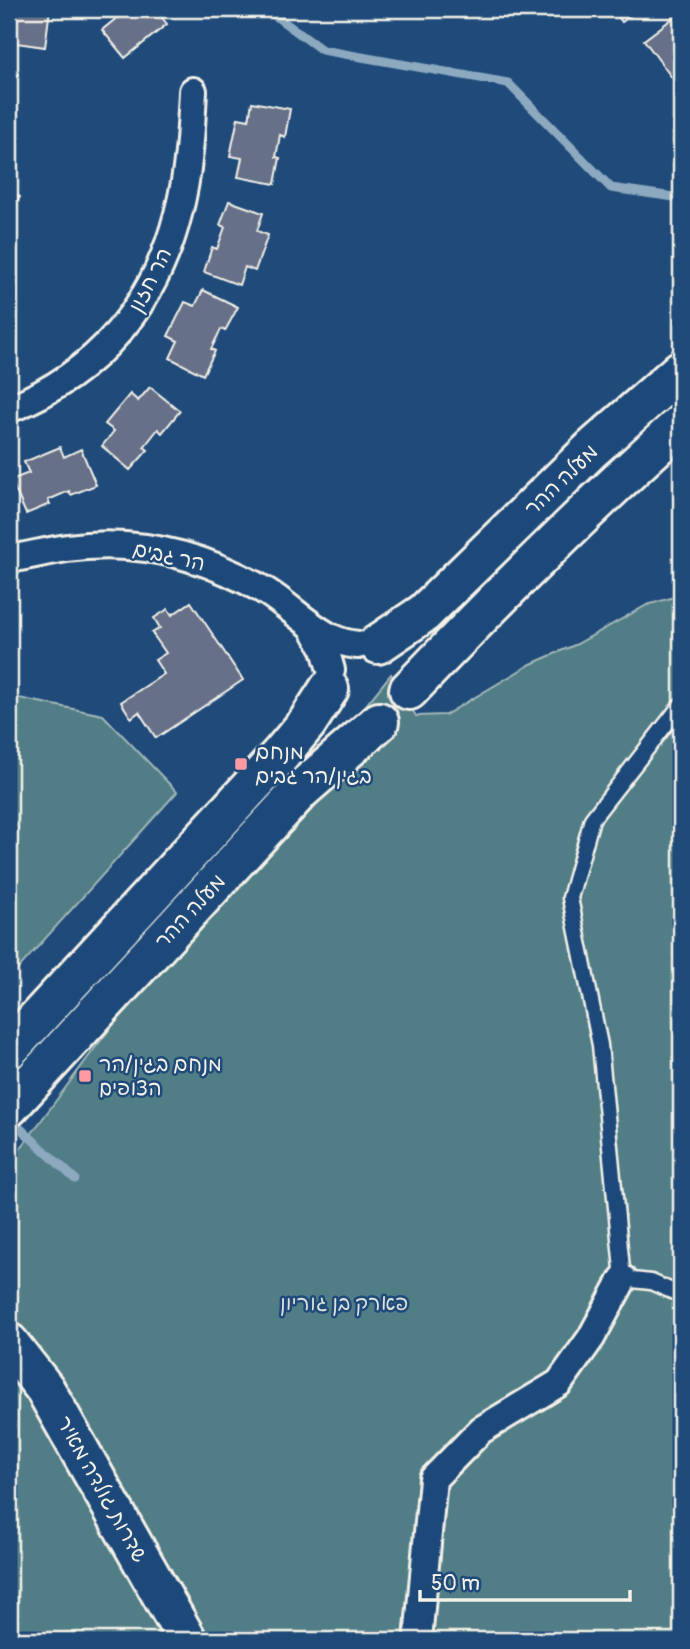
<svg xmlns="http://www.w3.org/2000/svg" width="690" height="1649" viewBox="0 0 690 1649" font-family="Pangolin,'Playpen Sans Hebrew',sans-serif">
	<rect width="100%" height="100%" fill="#1f4a7a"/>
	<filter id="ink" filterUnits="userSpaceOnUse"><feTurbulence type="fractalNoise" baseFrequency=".0143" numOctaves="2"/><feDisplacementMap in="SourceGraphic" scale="14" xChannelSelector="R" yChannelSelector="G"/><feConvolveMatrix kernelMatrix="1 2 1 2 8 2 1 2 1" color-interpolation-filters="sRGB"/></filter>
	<g filter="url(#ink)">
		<g fill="#517d86" stroke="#a2b7b7" stroke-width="2">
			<path d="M681 595V1640H9V1164L92 1052 241 860 391 674 416 716 445 715 531 664 577 644 647 605Z"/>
			<path d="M9 696 103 715 177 792 9 979Z"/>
		</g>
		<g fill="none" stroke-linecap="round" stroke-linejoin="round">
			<g stroke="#8ca9bf" stroke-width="9">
				<path d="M266 9 322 50 508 83 611 188 681 198"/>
				<path d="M20 1128 75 1179"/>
			</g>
		</g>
		<g fill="#666f88" stroke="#f4f1e8" stroke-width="2">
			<path d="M9 9H50L45 47 9 42Z"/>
			<path d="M121 9H155L167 24 125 58 102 30 124 12Z"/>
			<path d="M613 9H640L622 22Z"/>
			<path d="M681 12V90L644 40Z"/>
			<path d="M252 102 290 109 285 137 280 135 276 157 280 158 275 184 238 177 242 158 230 156 238 118 249 120Z"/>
			<path d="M9 190 20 197 9 214Z"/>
			<path d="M229 201 263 213 257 231 268 235 255 271 245 267 239 285 204 272 212 247 217 249 225 227 220 225Z"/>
			<path d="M203 290 238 307 225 331 221 329 211 349 215 351 203 375 170 358 178 341 168 336 185 302 195 306Z"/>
			<path d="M150 387 180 411 162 433 158 429 144 447 148 450 130 470 102 446 114 431 105 424 130 394 138 401Z"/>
			<path d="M60 447 64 457 81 449 96 485 71 495 69 491 48 500 50 504 26 514 11 480 29 473 24 462Z"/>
			<path d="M191 602 243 680 156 738 139 712 131 718 121 702 164 674 155 660 166 653 152 633 160 628 154 618 168 609 172 615Z"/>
		</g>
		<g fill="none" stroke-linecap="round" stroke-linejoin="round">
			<g stroke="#f4f1e8" stroke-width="19">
				<path id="lane" d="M681 705 592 819 570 898 600 1045 623 1279 651 1282 681 1295"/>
			</g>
			<g stroke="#f4f1e8" stroke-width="32">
				<g id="street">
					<path d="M9 409C97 374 155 305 178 214 189 174 191 132 193 91"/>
					<path d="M9 559C28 556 47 551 67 548 138 538 206 556 267 592 289 606 308 626 332 638 340 642 350 644 358 645"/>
					<path d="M312 626 325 649 331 670"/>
					<path d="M418 1640 433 1479 481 1430 559 1383 591 1338 623 1279"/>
				</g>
			</g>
			<g stroke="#f4f1e8" stroke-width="44">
				<g id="secondary">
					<path d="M378 644 424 613 592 449 681 370"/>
					<path d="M409 690C497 598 587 508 681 424"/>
					<path d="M9 1049 281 754 307 723 329 689"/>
					<path d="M9 1107 301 790 379 722"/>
					<path d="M9 1343 45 1389 187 1640"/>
				</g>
			</g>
			<use href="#lane" stroke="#1f4a7a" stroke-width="14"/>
			<use href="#street" stroke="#1f4a7a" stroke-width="26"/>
			<use href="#secondary" stroke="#1f4a7a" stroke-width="38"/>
		</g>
	</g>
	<g fill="#ff9aa2" stroke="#1f4a7a" stroke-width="2.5">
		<rect x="234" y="757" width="14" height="14" rx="3.5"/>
		<rect x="78" y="1069" width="14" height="14" rx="3.5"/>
	</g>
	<g text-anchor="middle" stroke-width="5" stroke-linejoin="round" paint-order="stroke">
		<g font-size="21" fill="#f4f1e8" stroke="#1f4a7a">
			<text transform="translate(150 280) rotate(-63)" y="7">הר חזון</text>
			<text transform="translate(561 480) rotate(-44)" y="7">מעלה ההר</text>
			<text transform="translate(169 556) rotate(12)" y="7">הר גבים</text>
			<text transform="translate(190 911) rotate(-47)" y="7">מעלה ההר</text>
			<text transform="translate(102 1489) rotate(61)" y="7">שדרות גולדה מאיר</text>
		</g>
		<g font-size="21" fill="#f4f1e8" stroke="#1f4a7a" text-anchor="start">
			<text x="255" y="759">מנחם<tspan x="255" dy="24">בגין/הר גבים</tspan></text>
			<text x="99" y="1071">מנחם בגין/הר<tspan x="99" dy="24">הצופים</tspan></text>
		</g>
		<g font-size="21" fill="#dce0d9" stroke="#1f4a7a">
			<text x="344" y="1310">פארק בן גוריון</text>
		</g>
	</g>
	<rect width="690" height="1649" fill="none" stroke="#1f4a7a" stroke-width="35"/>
	<rect x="18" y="18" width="655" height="1614" fill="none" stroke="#f4f1e8" stroke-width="2.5" filter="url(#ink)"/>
	<path d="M420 1590v10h210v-10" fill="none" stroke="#f4f1e8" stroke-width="3.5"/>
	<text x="431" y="1590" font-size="21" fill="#f4f1e8" stroke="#1f4a7a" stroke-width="5" paint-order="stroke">50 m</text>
</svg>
